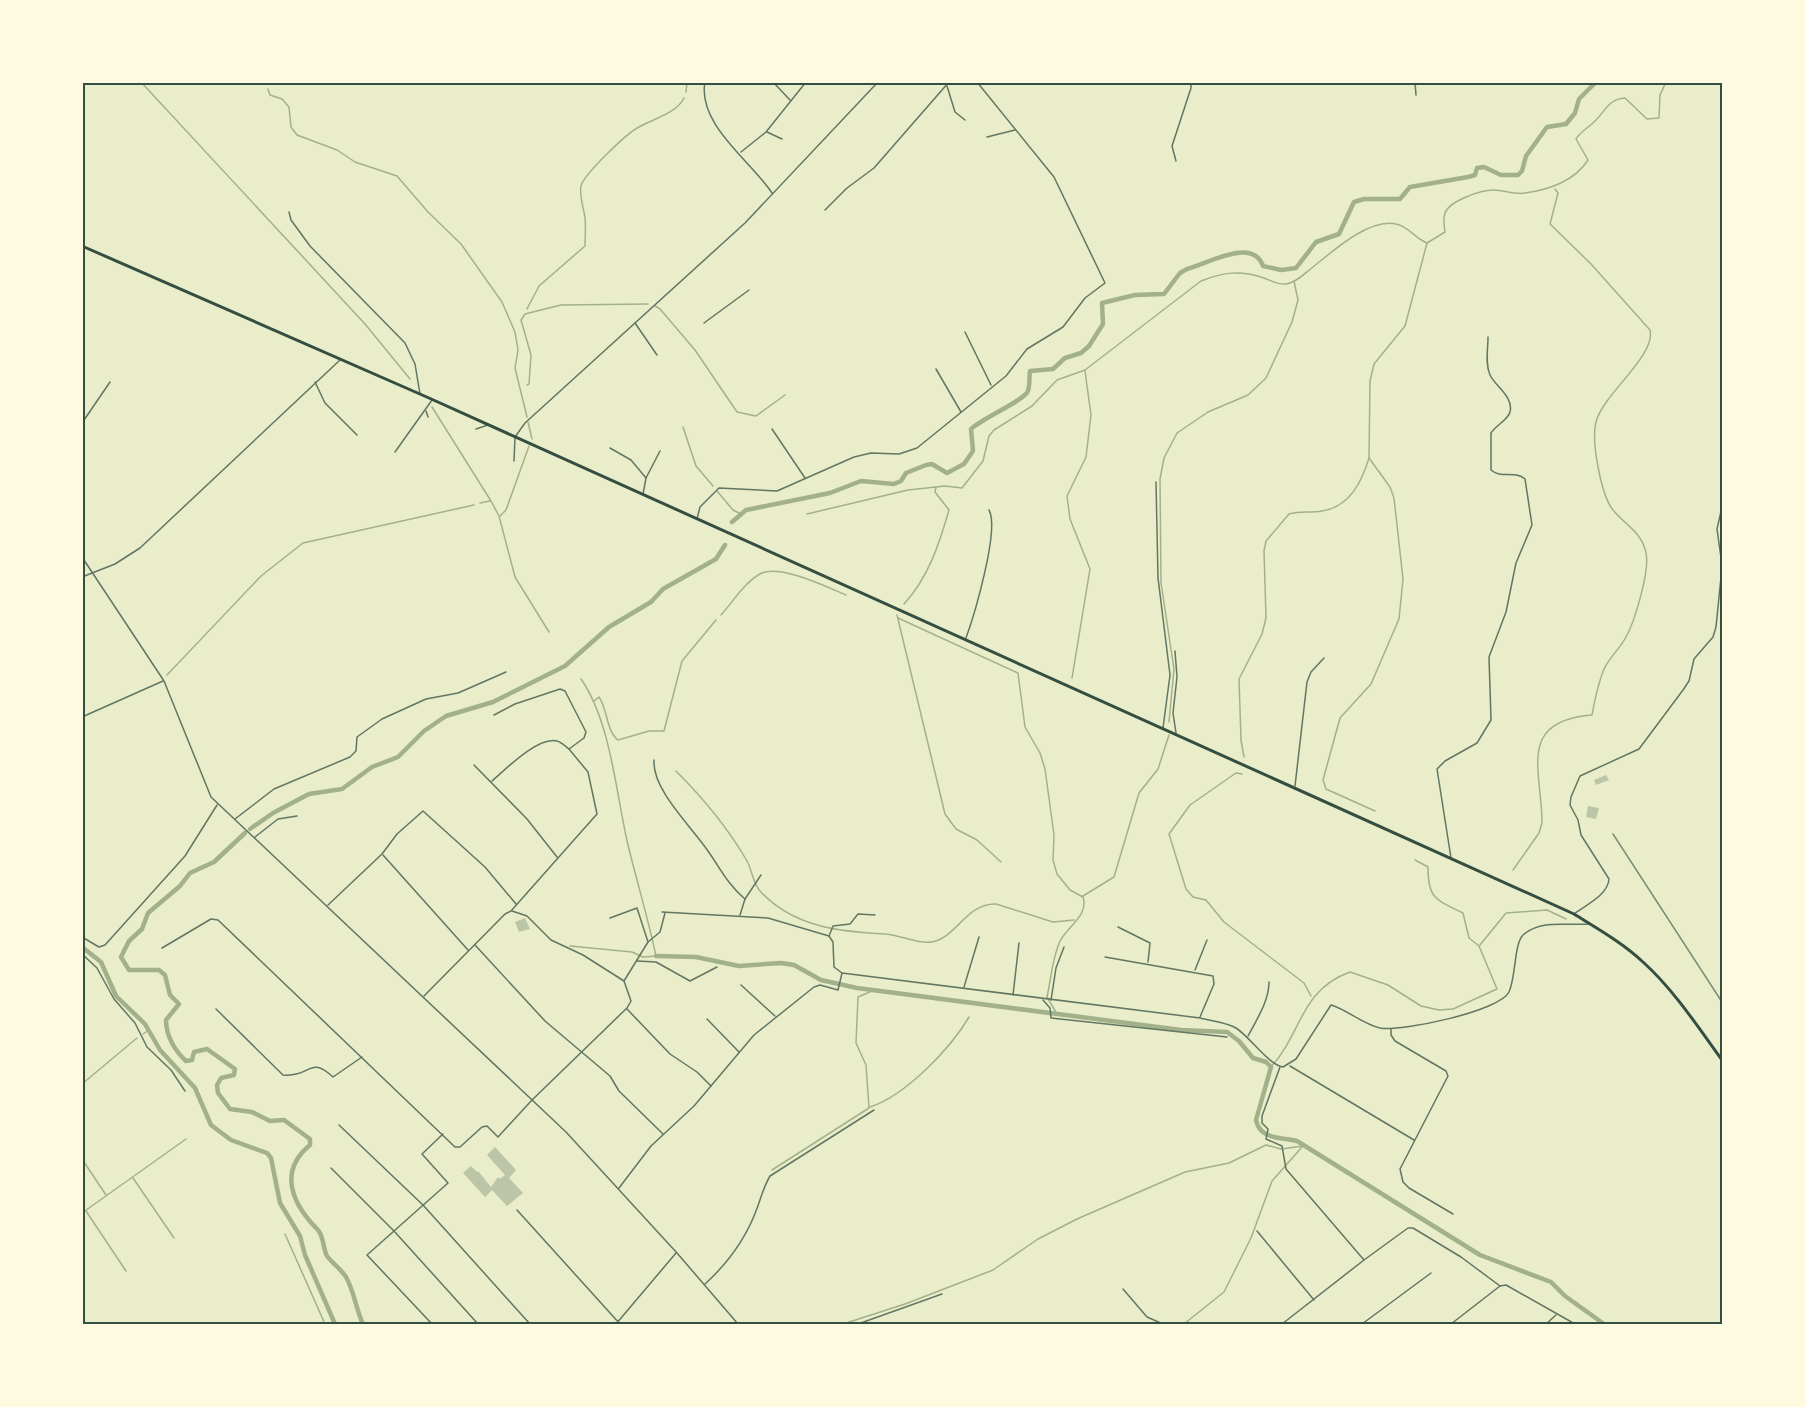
<svg xmlns="http://www.w3.org/2000/svg" width="1805" height="1407" viewBox="0 0 1805 1407" font-family="Arial,sans-serif">
	<rect width="100%" height="100%" fill="#e9edc9"/>
	<g fill="none" stroke-linecap="round" stroke-linejoin="round">
		<g stroke="#a3b18a" stroke-width="1.5">
			<path d="M141 82 365 324 410 379"/>
			<path d="M268 89 270 95 282 99 289 107 291 127 297 135 337 150 355 162 397 176 428 212 461 244 502 302 515 332 518 350 515 368 527 417"/>
			<path d="M686 92 687 82"/>
			<path d="M655 306 660 309 695 350 737 412 756 416 785 395"/>
			<path d="M527 309 539 286 585 246C585 237 586 227 585 218 584 209 579 195 581 186 584 174 627 133 639 127 653 119 677 113 684 98"/>
			<path d="M527 385 529 384 531 355 521 320 525 314 561 305 648 304"/>
			<path d="M432 407 491 501 499 516 515 577 549 632"/>
			<path d="M528 422 532 439"/>
			<path d="M683 427 696 466 713 486"/>
			<path d="M717 491 733 510 741 514"/>
			<path d="M480 503 490 501"/>
			<path d="M807 514 908 490 945 486 962 488 983 461 989 436 994 430 1032 406 1057 380 1085 370 1201 281C1223 272 1241 270 1264 278 1272 281 1277 285 1286 284 1296 283 1305 273 1313 267 1333 251 1369 218 1396 224 1408 226 1416 239 1427 243L1445 232C1444 226 1443 219 1445 213 1449 201 1481 190 1493 190 1504 190 1515 195 1525 193 1548 190 1575 181 1588 160L1576 139C1581 131 1588 128 1594 122 1605 112 1608 99 1625 98L1647 119 1659 118 1660 95 1666 82"/>
			<path d="M500 516 506 510 529 446"/>
			<path d="M904 604C928 578 939 545 949 510L935 492 936 487"/>
			<path d="M721 615C732 603 745 582 760 574 778 563 827 587 846 595"/>
			<path d="M897 615 945 814 956 829 977 840 1001 862"/>
			<path d="M898 618 1018 673 1025 727 1040 753 1045 769 1054 835 1053 860 1057 874 1070 890 1083 897C1089 915 1068 926 1060 941 1052 959 1051 979 1047 997L1057 1014"/>
			<path d="M167 675 261 576 303 543 474 505"/>
			<path d="M1072 678 1090 569 1070 519 1067 496 1086 457 1091 415 1085 371"/>
			<path d="M594 701 599 697C608 710 606 731 618 740L649 731H664L682 661 716 620"/>
			<path d="M1169 722 1174 669 1161 583 1160 479 1164 458 1177 433 1208 412 1248 395 1266 378 1292 322 1298 300 1294 281"/>
			<path d="M1244 757 1241 740 1239 679 1262 634 1266 618 1264 551 1266 541 1289 514C1300 511 1311 513 1322 511 1350 507 1362 481 1369 458"/>
			<path d="M676 771C703 798 728 828 747 861 752 870 753 883 760 891 793 927 840 932 886 934 900 935 917 944 931 942 956 939 966 903 996 904L1053 922 1074 920"/>
			<path d="M1242 774 1236 773 1190 805 1169 834 1186 889 1193 897 1206 900 1224 922 1304 983 1311 996"/>
			<path d="M1375 811 1326 789 1323 780 1340 718 1371 684 1399 619 1403 579 1394 498 1390 487 1369 458 1370 381 1374 364 1405 326 1427 243"/>
			<path d="M1513 870 1539 833 1542 823C1542 771 1516 721 1592 715 1595 699 1598 682 1605 667 1611 656 1621 647 1626 637 1635 621 1650 570 1646 553 1642 532 1625 525 1613 510 1601 495 1591 441 1596 422 1603 394 1656 356 1650 330L1591 264 1550 224 1558 193 1555 189"/>
			<path d="M1083 896 1114 877 1139 793 1158 769 1169 735"/>
			<path d="M1480 945 1506 913 1547 910 1566 919"/>
			<path d="M570 946 632 952 643 957 656 956C648 918 637 882 628 845 616 794 611 722 581 679"/>
			<path d="M143 1034 149 1030"/>
			<path d="M1271 1067C1302 1033 1300 990 1350 972L1388 985 1421 1006 1439 1010 1453 1009 1497 989 1479 946 1469 938 1463 913C1435 899 1428 899 1428 867L1415 860"/>
			<path d="M82 1084 137 1038"/>
			<path d="M870 1107C905 1096 951 1048 969 1017"/>
			<path d="M82 1159 106 1195"/>
			<path d="M772 1170 869 1108 866 1065 856 1043 858 997 874 990"/>
			<path d="M133 1178 174 1238"/>
			<path d="M86 1211 126 1271"/>
			<path d="M82 1213 186 1139"/>
			<path d="M285 1234 325 1324"/>
			<path d="M843 1324 905 1304 993 1270 1038 1239 1077 1219 1185 1172 1229 1163 1266 1145 1281 1149 1303 1146"/>
			<path d="M1184 1324 1224 1292 1251 1238 1272 1181 1302 1147"/>
		</g>
		<g stroke="#a3b18a" stroke-width="4.5">
			<path d="M732 522 746 510 830 493 861 481 894 484 901 481 906 473 926 465 932 464 947 473 964 464 973 451 971 429C983 418 1025 400 1028 391 1030 385 1029 378 1030 371L1053 369 1065 358 1081 353 1089 346 1103 324 1102 303 1135 295 1164 294 1180 273 1187 269C1209 263 1253 237 1263 266L1281 270 1296 268 1316 242 1339 234 1354 202 1364 199H1400L1410 187 1468 177 1475 175 1477 168 1484 167 1501 175H1518L1522 171 1526 156 1547 127 1566 124 1575 113 1579 99 1596 82"/>
			<path d="M250 829 273 813 309 794 342 789 372 767 398 757 424 731 446 716 493 702 565 666 609 627 651 602 663 589 716 559 725 545"/>
			<path d="M245 833 214 862 190 873 180 886 148 913 142 929 129 941 121 957 129 970H159L165 975 170 995 179 1004 166 1020C166 1036 175 1051 186 1061L192 1060 194 1052 207 1049 235 1069 234 1075 221 1078 217 1085 218 1093 230 1109 252 1112 270 1121 284 1120 310 1139V1145C277 1172 293 1205 318 1230 324 1237 323 1249 327 1256 332 1263 341 1269 346 1277 354 1291 356 1309 363 1324"/>
			<path d="M82 947 101 962 116 996 145 1024 160 1050 195 1088 211 1125 231 1140 267 1153 271 1158 280 1203 300 1236 305 1255 335 1324"/>
			<path d="M656 956 696 957 739 966 781 963 794 965 821 980 857 988 1181 1030 1227 1032 1239 1041 1253 1058 1266 1062 1271 1067 1256 1120C1260 1140 1281 1137 1297 1141L1480 1255 1551 1282 1565 1296 1604 1324"/>
		</g>
	</g>
	<g fill="#bcc5a7">
		<path d="M1606 775 1609 780 1596 785 1594 780Z"/>
		<path d="M1588 806 1599 808 1596 819 1586 817Z"/>
		<path d="M525 918 530 929 519 932 515 922Z"/>
		<path d="M495 1147 516 1170 509 1178 523 1193 507 1206 492 1190 485 1197 463 1173 471 1166 477 1172 478 1171 491 1187 498 1177 500 1179 505 1175 487 1155Z"/>
	</g>
	<g fill="none" stroke-linecap="round" stroke-linejoin="round">
		<g stroke="#617663" stroke-width="1.5">
			<path d="M705 82C697 124 751 161 772 193"/>
			<path d="M773 82 790 100"/>
			<path d="M1415 82 1416 95"/>
			<path d="M947 86 955 112 965 120"/>
			<path d="M767 132 782 139"/>
			<path d="M987 137 1015 130"/>
			<path d="M741 152 766 132 806 82"/>
			<path d="M1176 161 1172 146 1191 88V84L1186 82"/>
			<path d="M825 210 847 188 874 168 949 82"/>
			<path d="M289 212 291 220 310 246 405 343 415 364 420 394"/>
			<path d="M635 323 657 355"/>
			<path d="M704 323 749 290"/>
			<path d="M965 332 991 385"/>
			<path d="M936 369 961 412"/>
			<path d="M315 382 325 403 357 435"/>
			<path d="M426 411 428 417"/>
			<path d="M82 423 110 382"/>
			<path d="M476 429 488 425"/>
			<path d="M772 429 805 478"/>
			<path d="M610 448 631 460 646 478"/>
			<path d="M395 452 432 400"/>
			<path d="M514 461 515 437 525 423 745 223 878 82"/>
			<path d="M1156 482 1158 578 1170 675 1163 728"/>
			<path d="M643 494 646 478 660 451"/>
			<path d="M1722 507 1717 529 1722 565"/>
			<path d="M697 519 700 507 719 488 777 491 854 457 871 453 899 454 917 448 1006 376 1027 349 1063 327 1085 298 1105 283 1054 177 977 82"/>
			<path d="M82 557 164 681 211 797 566 1132 677 1253 738 1324"/>
			<path d="M82 577 115 564 140 548 340 360"/>
			<path d="M966 638C974 616 1000 529 989 510"/>
			<path d="M1175 651 1177 677 1173 713 1176 733"/>
			<path d="M82 717 163 681"/>
			<path d="M654 760C652 790 692 827 708 851 720 868 728 885 745 899"/>
			<path d="M474 765 527 819 557 857"/>
			<path d="M492 781C505 770 538 736 557 741 561 742 565 746 569 749L584 738 586 732 565 691 560 689 515 704 494 715"/>
			<path d="M1295 786 1307 682 1311 672 1324 658"/>
			<path d="M235 819 274 789 350 757 356 751 357 737 382 719 426 699 458 693 506 672"/>
			<path d="M255 837 278 819 297 816"/>
			<path d="M383 855 468 950"/>
			<path d="M1451 858 1437 769 1445 761 1477 743 1491 720 1489 657 1506 612 1516 563 1532 525 1525 479C1515 470 1501 479 1491 470V433C1496 425 1508 420 1510 412 1514 397 1495 386 1490 375 1485 364 1488 349 1488 337"/>
			<path d="M328 905 382 854 397 834 423 811 485 867 516 904"/>
			<path d="M512 911 527 916 551 940 583 955 624 981 648 942 660 932 665 913"/>
			<path d="M662 912 768 918 829 936 833 942 834 967 842 973 1200 1018C1211 1021 1226 1022 1236 1028 1250 1037 1269 1065 1283 1067L1296 1059 1331 1005C1348 1010 1362 1024 1380 1028 1401 1032 1500 1011 1509 992 1516 977 1514 944 1523 935 1541 919 1566 926 1589 924"/>
			<path d="M1574 914C1586 905 1608 895 1609 879L1581 835 1578 820 1570 805 1571 797 1580 776 1639 749 1683 690 1689 681 1694 659 1713 637 1716 627 1722 567"/>
			<path d="M740 915 745 899 761 875"/>
			<path d="M610 918 637 908 648 942"/>
			<path d="M1118 927 1150 943 1148 962"/>
			<path d="M829 936 833 926 850 924 858 914 875 915"/>
			<path d="M82 937 99 947 105 945 185 856 217 805"/>
			<path d="M475 945 545 1021 610 1076 619 1091 663 1134"/>
			<path d="M162 948 211 919 218 920 455 1147H460L482 1127 487 1126 498 1137 532 1100 627 1008 631 1001 624 981"/>
			<path d="M82 954 97 968 114 999 135 1023 147 1047 171 1070 185 1091"/>
			<path d="M1105 957 1213 976 1214 984 1200 1017"/>
			<path d="M637 961 656 962 690 981 717 967"/>
			<path d="M1195 970 1207 940"/>
			<path d="M741 985 775 1016"/>
			<path d="M964 987 979 937"/>
			<path d="M1013 995 1019 943"/>
			<path d="M424 996 505 914 511 911 597 814 588 772 569 749"/>
			<path d="M1043 1000 1050 1008 1051 1018 1227 1037"/>
			<path d="M1051 1000 1056 968 1064 947"/>
			<path d="M216 1009 283 1075C312 1077 309 1055 333 1077L362 1057"/>
			<path d="M627 1009 670 1054 697 1072 711 1086"/>
			<path d="M707 1019 739 1052"/>
			<path d="M1391 1029V1035L1395 1041 1446 1071 1448 1076 1400 1169 1403 1182 1409 1188 1453 1214"/>
			<path d="M1248 1036C1257 1019 1269 1001 1269 982"/>
			<path d="M1290 1066 1414 1140"/>
			<path d="M1280 1067 1262 1116V1123L1268 1129 1266 1139 1282 1146 1286 1169 1364 1260 1408 1228H1413L1461 1257 1500 1286 1506 1285 1575 1324"/>
			<path d="M339 1125 423 1205 530 1324"/>
			<path d="M331 1168 394 1231 478 1324"/>
			<path d="M619 1188 651 1146 694 1106 754 1035 814 987 820 985 838 990 842 973"/>
			<path d="M517 1210 620 1324"/>
			<path d="M1257 1231 1314 1300"/>
			<path d="M705 1284C728 1263 745 1240 756 1211 761 1198 763 1188 770 1176L874 1110"/>
			<path d="M1123 1289 1147 1317 1163 1324"/>
			<path d="M432 1324 367 1255 448 1183 422 1154 443 1134"/>
			<path d="M616 1324 676 1253"/>
			<path d="M858 1324 942 1294"/>
			<path d="M1282 1324 1364 1260"/>
			<path d="M1362 1324 1431 1273"/>
			<path d="M1451 1324 1500 1286"/>
			<path d="M1546 1324 1556 1315"/>
		</g>
		<path stroke="#344e41" stroke-width="3" d="M82 246 429 398 1574 914C1598 929 1623 943 1643 962 1674 990 1698 1027 1722 1060"/>
		<path stroke="#7c8e77" stroke-width="1.5" d="M1613 834 1722 1002"/>
	</g>
	<rect width="1805" height="1407" fill="none" stroke="#fefae0" stroke-width="168"/>
	<rect x="84" y="84" width="1637" height="1239" fill="none" stroke="#344e41" stroke-width="2"/>
</svg>
